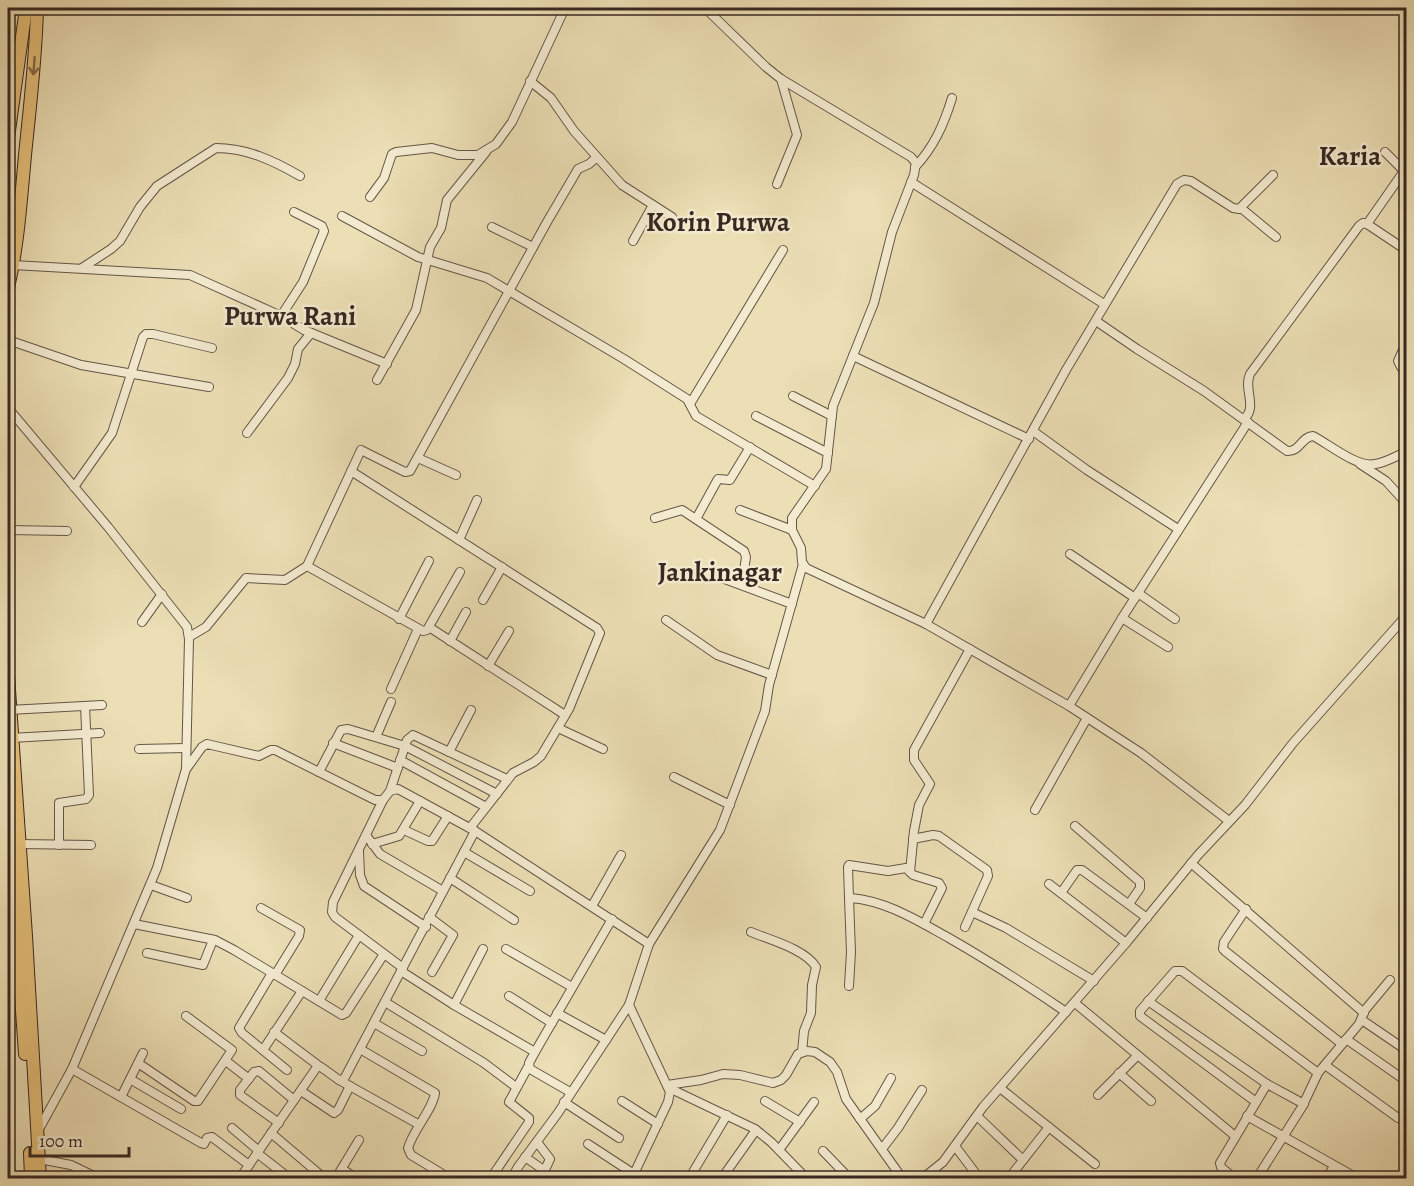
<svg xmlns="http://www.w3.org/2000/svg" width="1414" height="1186" viewBox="0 0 1414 1186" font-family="Alegreya,serif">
	<rect width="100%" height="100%" fill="#ecdfb5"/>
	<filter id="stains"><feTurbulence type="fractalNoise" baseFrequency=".00333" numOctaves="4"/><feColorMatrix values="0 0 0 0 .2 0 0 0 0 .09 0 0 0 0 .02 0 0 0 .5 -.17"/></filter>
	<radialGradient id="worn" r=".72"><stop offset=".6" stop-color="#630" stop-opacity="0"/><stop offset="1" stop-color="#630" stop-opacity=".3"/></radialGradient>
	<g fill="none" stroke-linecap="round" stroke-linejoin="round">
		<g stroke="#645647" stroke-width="10">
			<g id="minor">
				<path d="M705 8 766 67 781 79 911 157 916 163 914 175 892 232 874 303 833 406 826 469 792 518V530L801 548 802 562 806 568 926 624 1069 706 1141 753 1229 821"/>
				<path d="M530 81 551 98 574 131 622 185 672 217"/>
				<path d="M1385 152 1404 171"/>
				<path d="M915 167C934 147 944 124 952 98"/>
				<path d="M911 182 1104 304"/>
				<path d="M777 184 797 135 781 79"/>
				<path d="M370 197 384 178 392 154 396 152 432 148 458 155H478L496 144 512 122 565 8"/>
				<path d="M1241 208 1276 237"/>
				<path d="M342 216 418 257 487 278 624 359 687 399 696 416 815 486"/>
				<path d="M1367 224 1406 168"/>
				<path d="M492 227 533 247"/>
				<path d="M633 241 653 205"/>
				<path d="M13 265 190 275 281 316 304 330 387 364"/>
				<path d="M82 268 111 249 120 241 140 207 157 186 216 148C247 148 274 161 300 176"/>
				<path d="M281 316 303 282 324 231 322 226 294 212"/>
				<path d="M1096 321 1137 349 1204 391 1287 451C1300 452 1301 437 1313 436 1329 444 1357 468 1375 464 1385 463 1396 456 1406 452"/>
				<path d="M8 340 81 365 209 387"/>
				<path d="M1406 343 1398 361 1401 367 1406 371"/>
				<path d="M853 356 1029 439"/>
				<path d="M377 380 416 310 430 247 441 228 447 200 486 152"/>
				<path d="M793 396 832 416"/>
				<path d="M690 404 783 250"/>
				<path d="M8 408 108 527 187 627 189 639 186 769 157 868 72 1069 39 1129"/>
				<path d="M756 416 828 453"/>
				<path d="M1244 419C1258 407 1243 389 1250 374L1359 226 1363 223 1367 224 1406 250"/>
				<path d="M1033 431 1087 470 1178 529"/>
				<path d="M247 433 288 378 295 364 298 349 311 333"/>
				<path d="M418 458 456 475"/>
				<path d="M1360 464 1386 481 1406 503"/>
				<path d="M351 471 597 628 600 633 569 709 541 756 534 762 513 773 470 828"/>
				<path d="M74 487 112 433 143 337 146 334H153L212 348"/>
				<path d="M740 510 792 530"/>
				<path d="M655 518 682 510 744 551 746 557 742 584"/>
				<path d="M696 519 718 479 730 480 750 447"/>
				<path d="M8 530 67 531"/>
				<path d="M459 540 477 500"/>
				<path d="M1070 554 1135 598"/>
				<path d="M307 566 423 631 427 630 460 572"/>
				<path d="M703 571 792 604"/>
				<path d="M1138 593 1175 619"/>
				<path d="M483 600 502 567"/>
				<path d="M1122 618 1168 647"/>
				<path d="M399 619 429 561"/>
				<path d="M666 620 717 655 772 675"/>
				<path d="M142 622 162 594"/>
				<path d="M926 624 1066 370 1177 184 1184 180 1191 181 1233 208 1239 209 1273 175"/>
				<path d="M429 627 565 715"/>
				<path d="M189 637 206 627 246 578 285 580 307 566 361 450 405 472 410 471 547 222 578 169 589 164 597 157"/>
				<path d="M450 641 466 612"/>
				<path d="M488 666 509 631"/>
				<path d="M391 689 418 629"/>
				<path d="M1069 706 1122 618 1248 422"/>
				<path d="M9 710 102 705"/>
				<path d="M558 728 603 749"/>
				<path d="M376 737 391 702"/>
				<path d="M11 738 100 733"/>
				<path d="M333 743 398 768"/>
				<path d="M139 749 186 748"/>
				<path d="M449 752 471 710"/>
				<path d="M400 760 486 807"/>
				<path d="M187 768 202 747 207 744 259 756 271 750H275L375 800H383L390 791 398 789 475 831 401 971 454 1005 535 1052 529 1063 530 1069 570 1092"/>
				<path d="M319 772 341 730 348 729 405 746 497 794"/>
				<path d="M674 777 730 805"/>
				<path d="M390 791 407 740 413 735 507 779"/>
				<path d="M383 800 333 902 332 912 335 917 403 968"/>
				<path d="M1035 810 1087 718"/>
				<path d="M1075 826 1140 882V888L1129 904"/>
				<path d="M404 830 428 841H432L448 816"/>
				<path d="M475 831 649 944 629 1005 670 1092 668 1102 632 1178"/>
				<path d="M366 835 380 854 443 891"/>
				<path d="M913 839 933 835 939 836 987 870 988 876 965 927"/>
				<path d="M19 844 91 845"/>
				<path d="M372 844 399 836 420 801"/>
				<path d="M59 845V803L86 799 89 795 85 706"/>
				<path d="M359 851 360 875 364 886 426 927"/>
				<path d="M464 852 530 891"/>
				<path d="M1191 863 1364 1013"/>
				<path d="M910 872 914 831 919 805 930 784 914 760V750L970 649"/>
				<path d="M450 878 514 920"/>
				<path d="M1049 884 1126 943"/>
				<path d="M151 885 187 898"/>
				<path d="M1061 893 1077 870H1082L1147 918"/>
				<path d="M849 898 848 867 849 865 888 871 906 868 913 875 939 883 942 888 924 924"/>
				<path d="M592 906 621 855"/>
				<path d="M261 908 300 930 299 936 275 975"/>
				<path d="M1246 909 1224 942 1223 949 1225 951 1342 1044"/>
				<path d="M972 912 1006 928 1094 981"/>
				<path d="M429 917 453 935 432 972"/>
				<path d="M134 924 215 940 234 950 342 1015 346 1013 384 954"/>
				<path d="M751 932C770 940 805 949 816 967L812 985 811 1013 804 1031 802 1052"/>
				<path d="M649 944 720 830 765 711 769 685 803 564"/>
				<path d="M506 949 572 987"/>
				<path d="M147 953 203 965 213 940"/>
				<path d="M272 973 239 1028 242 1033 287 1070"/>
				<path d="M849 986 851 952 849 898H851C887 901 918 921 949 938 989 961 1028 986 1066 1012"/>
				<path d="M509 996 552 1023"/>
				<path d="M319 1001 359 935"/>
				<path d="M1148 1001 1267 1084 1304 1104"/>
				<path d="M385 1002 484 1063 516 1087"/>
				<path d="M1075 1003 1235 1136"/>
				<path d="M454 1005 483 949"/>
				<path d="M557 1013 606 1040"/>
				<path d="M1362 1020 1406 1050"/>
				<path d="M374 1023 422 1051"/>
				<path d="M274 1032 319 1066"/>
				<path d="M1346 1039 1406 1081"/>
				<path d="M360 1049 435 1093C433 1109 413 1130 408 1148L411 1155 449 1178"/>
				<path d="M263 1050 302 991"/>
				<path d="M535 1052 612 919"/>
				<path d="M226 1061 249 1079"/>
				<path d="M138 1063 194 1101H198L232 1050 186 1016"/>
				<path d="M1325 1065 1398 1118 1406 1119"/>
				<path d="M72 1069 201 1143 204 1144 207 1138 212 1137 249 1165 317 1067H321L339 1080 344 1079 401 971"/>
				<path d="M1119 1073 1151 1101"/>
				<path d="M130 1079 181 1109"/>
				<path d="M339 1080 418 1124"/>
				<path d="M667 1085 701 1080 723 1074 740 1075 773 1083 781 1080 786 1075 798 1054 807 1051 815 1052 830 1062 837 1072 846 1099 902 1178"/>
				<path d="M669 1088 755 1129 771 1142 806 1178"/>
				<path d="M1000 1088 1095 1164"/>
				<path d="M301 1091 334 1113 338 1110 350 1086"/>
				<path d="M1098 1095 1137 1056"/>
				<path d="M121 1097 143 1053"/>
				<path d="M622 1101 658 1124"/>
				<path d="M765 1101 800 1122"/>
				<path d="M564 1102 619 1138"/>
				<path d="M1256 1102 1140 1016V1011L1175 971H1182L1318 1073"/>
				<path d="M977 1116 1023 1160"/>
				<path d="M1247 1116 1357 1178"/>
				<path d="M860 1119 875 1106 891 1078"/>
				<path d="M279 1123 240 1095V1090L254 1072 259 1071 294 1100"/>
				<path d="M232 1128 259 1151"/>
				<path d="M271 1133 324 1178"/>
				<path d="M537 1142 550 1159 541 1178"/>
				<path d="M588 1144 634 1174 644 1178"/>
				<path d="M955 1146 979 1178"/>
				<path d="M882 1149 898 1128 922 1090"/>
				<path d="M779 1150 814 1102"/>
				<path d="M823 1151 849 1178"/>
				<path d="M257 1153 289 1178"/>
				<path d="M525 1157 545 1171"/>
				<path d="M39 1159 71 1165 98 1178"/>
				<path d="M342 1169 356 1178"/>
				<path d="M693 1172 727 1115"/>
				<path d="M240 1178 249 1165"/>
				<path d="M336 1178 359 1140"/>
				<path d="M491 1178 529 1122V1118L509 1102 528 1067"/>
				<path d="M512 1178 518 1167 558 1113 629 1005"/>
				<path d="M722 1178 756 1130"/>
				<path d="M923 1178 943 1162 983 1107 1126 943 1198 855 1245 805 1293 743 1406 616"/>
				<path d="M1009 1178 1049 1127"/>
				<path d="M1234 1178 1221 1167 1220 1163 1267 1084"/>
				<path d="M1257 1178 1302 1107 1318 1073 1359 1024 1365 1010 1390 980"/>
				<path d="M1327 1178 1334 1166"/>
			</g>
		</g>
		<g stroke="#372822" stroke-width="14">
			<g id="trunk">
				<path d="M8 138 26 8"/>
				<path d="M8 288C18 245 21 199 25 155 30 106 36 57 37 8"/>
				<path d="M8 675 26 936 40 1178"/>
				<path d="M8 809 25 1054"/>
				<path d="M30 1153 31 1178"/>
			</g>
		</g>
		<use href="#minor" stroke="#f3eacf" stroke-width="8"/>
		<use href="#trunk" stroke="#e6c07a" stroke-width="12"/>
	</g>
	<defs><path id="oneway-shaft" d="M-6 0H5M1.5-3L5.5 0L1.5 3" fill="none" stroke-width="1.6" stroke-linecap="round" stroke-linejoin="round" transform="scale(1.5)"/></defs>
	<use stroke="#866c4a" href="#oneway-shaft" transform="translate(34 66) rotate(94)"/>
	<g text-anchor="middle" stroke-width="5" stroke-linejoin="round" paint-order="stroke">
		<g font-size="27" font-weight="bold" fill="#372822" stroke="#f3eacf">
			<text x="1350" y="165">Karia</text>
			<text x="718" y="231">Korin Purwa</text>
			<text x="290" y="325">Purwa Rani</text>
			<text x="720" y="581">Jankinagar</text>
		</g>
	</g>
	<rect width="1414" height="1186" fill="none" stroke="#ecdfb5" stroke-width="30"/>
	<rect x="9" y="9" width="1396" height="1168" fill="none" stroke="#372822" stroke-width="3"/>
	<rect x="15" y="15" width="1384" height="1156" fill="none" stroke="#372822" stroke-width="1.5"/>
	<path d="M30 1147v9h99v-9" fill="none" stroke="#372822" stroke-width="3"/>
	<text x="39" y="1147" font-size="18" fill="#372822" stroke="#f3eacf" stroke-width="4.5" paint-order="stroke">100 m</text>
	<rect width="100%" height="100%" filter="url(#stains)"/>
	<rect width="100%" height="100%" fill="url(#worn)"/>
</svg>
